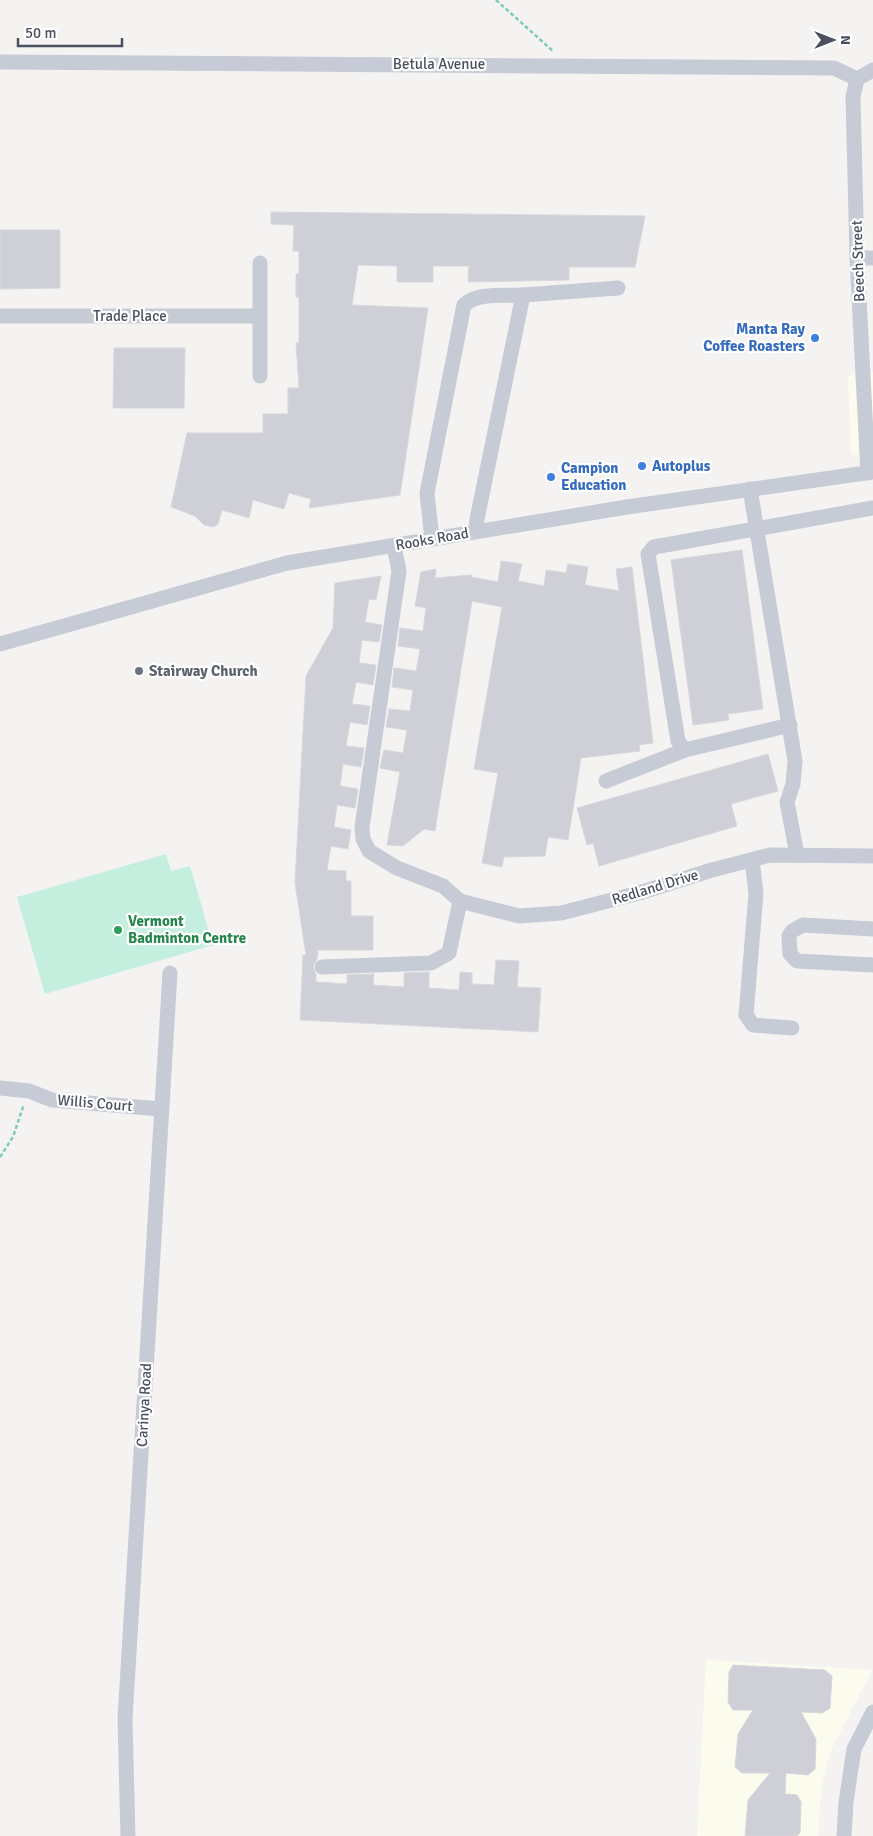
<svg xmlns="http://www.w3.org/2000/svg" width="873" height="1836" viewBox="0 0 873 1836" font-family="Signika,sans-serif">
	<rect width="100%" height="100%" fill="#f4f3f2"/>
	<g fill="#fcfcee">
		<path d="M873 372V452L851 455 848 376Z"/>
		<path d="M706 1660 872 1670 829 1754 821 1790 818 1836H697Z"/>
	</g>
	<path fill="#c4efdf" d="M166 854 171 871 190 866 213 945 45 994 17 897Z"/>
	<g fill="#cfd0d7" stroke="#d7d7dd">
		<path d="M271 212 645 216 635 267H569V280L468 282 469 266H433V282H397V266L358 265 352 305 428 308 400 495 309 508 311 499 289 493 284 509 253 500 249 518 222 510 218 524 213 527 204 525 195 516 171 507 187 433H263V414H288V388H299L296 343H299V297H296V274H299V251H293L294 225 271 224Z"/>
		<path d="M0 230H60V288L0 289Z"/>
		<path d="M114 348H185L184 408H113Z"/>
		<path d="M742 550 763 709 728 714 729 720 693 725 671 560Z"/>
		<path d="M501 561 522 564 518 581 544 586 546 570 566 573 568 564 588 567 585 585 619 591 616 569 632 567 653 743 639 745 640 751 581 758 568 840 548 837 545 856 504 857 502 867 482 863 498 773 474 769 502 607 472 601 435 831 424 829 403 846 387 845 400 772 380 768 384 750 403 753 407 730 386 727 389 709 410 711 413 690 392 687 394 668 416 671 420 649 398 646 400 628 423 631 426 608 415 606 421 572 436 569 435 578 472 575 471 577 498 582Z"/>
		<path d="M381 576 376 600 369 599 365 622 382 625 379 642 362 640 359 663 376 665 373 685 356 682 352 704 370 706 367 725 350 722 346 746 364 748 361 767 343 764 340 786 358 789 355 808 337 805 334 827 351 830 348 849 331 846 327 870 346 871V881H351V916H373V950H318L317 959 313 967 316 974V982L347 984V975L374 974 373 985 404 987V973L429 972V988L459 990 460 972 472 973V984L494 985 496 960 519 961 517 987 541 988 538 1032 300 1020 303 955H306L295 883 306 676 333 628 335 583Z"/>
		<path d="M768 754 778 791 731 804 737 826 599 866 593 843 587 845 577 808Z"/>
		<path d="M733 1665 825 1670 832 1676 830 1708 822 1713 801 1712 816 1739 815 1769 808 1775 786 1773 785 1794 797 1795 801 1802 800 1833 797 1836H745L748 1800 770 1773H742L735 1767 738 1734 753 1710H733L728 1702 729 1672Z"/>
	</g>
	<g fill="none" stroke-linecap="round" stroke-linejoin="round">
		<g stroke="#7dccb8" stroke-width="2.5" stroke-dasharray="4 2.5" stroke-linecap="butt">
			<path d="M496 0 554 52"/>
			<path d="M0 1157 13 1137 24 1104"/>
		</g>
		<g stroke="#c7cbd6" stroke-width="15">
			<path d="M0 62 834 68 857 79"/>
			<path d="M857 79 853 97 857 258 868 473"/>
			<path d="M857 79 873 70"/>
			<path d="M857 258H873"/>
			<path d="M260 263V376"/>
			<path d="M523 295 618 288"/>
			<path d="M0 316H259"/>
			<path d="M750 489 795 761 793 784 787 802 797 855"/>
			<path d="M432 539 427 493 464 305C478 292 505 296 523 295L477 519 476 531"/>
			<path d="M394 546 399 571 362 827 363 839 369 851 397 868 443 886 460 901 519 916 561 913 639 893 712 870 770 855 873 856"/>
			<path d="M0 644 287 563 627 507 873 472"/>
			<path d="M790 725 685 750 678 741 648 554 654 547 873 508"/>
			<path d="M606 781 685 750"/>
			<path d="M752 860 756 893 746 1015 753 1025 792 1028"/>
			<path d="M873 929 803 925 792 931 789 936 790 954 797 961 873 965"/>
			<path d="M322 967 431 963 449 953 460 901"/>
			<path d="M0 1088 29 1091 52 1100 161 1109"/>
			<path d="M128 1836 125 1719 170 973"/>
			<path d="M844 1836 846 1802 854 1749 873 1712"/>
		</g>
	</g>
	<g fill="#3f7fe0" stroke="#fff" stroke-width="2">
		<circle cx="815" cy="338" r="5"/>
		<circle cx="642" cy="466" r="5"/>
		<circle cx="551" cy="477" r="5"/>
	</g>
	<circle fill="#6b7280" stroke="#fff" stroke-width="2" cx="139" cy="671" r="5"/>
	<circle fill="#2e9e5b" stroke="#fff" stroke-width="2" cx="118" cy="930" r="5"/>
	<g text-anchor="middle" stroke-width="4.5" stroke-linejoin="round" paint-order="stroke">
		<g font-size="15" fill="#4a505f" stroke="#fff">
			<text x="439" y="69">Betula Avenue</text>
			<text transform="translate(858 261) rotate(-92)" y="5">Beech Street</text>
			<text x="130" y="321">Trade Place</text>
			<text transform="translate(432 539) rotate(-10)" y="5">Rooks Road</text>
			<text transform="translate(655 887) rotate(-17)" y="5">Redland Drive</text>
			<text transform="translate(95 1103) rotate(5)" y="5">Willis Court</text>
			<text transform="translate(144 1405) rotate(-87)" y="5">Carinya Road</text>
		</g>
		<g font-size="15" font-weight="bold" fill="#366cbe" stroke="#fff" text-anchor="start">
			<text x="805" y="334" text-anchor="end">Manta Ray<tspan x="805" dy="17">Coffee Roasters</tspan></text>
			<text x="652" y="471">Autoplus</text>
			<text x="561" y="473">Campion<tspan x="561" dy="17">Education</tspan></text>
		</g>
		<g font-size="15" font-weight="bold" fill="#5b616d" stroke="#fff" text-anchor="start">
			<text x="149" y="676">Stairway Church</text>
		</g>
		<g font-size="15" font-weight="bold" fill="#27864d" stroke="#fff" text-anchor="start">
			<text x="128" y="926">Vermont<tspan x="128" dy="17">Badminton Centre</tspan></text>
		</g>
	</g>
	<g transform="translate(833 40) rotate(90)" stroke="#ffffff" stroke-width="4" paint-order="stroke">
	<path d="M0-4L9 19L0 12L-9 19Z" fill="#4a505f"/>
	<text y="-8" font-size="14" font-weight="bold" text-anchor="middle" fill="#4a505f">N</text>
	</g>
	<path d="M18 38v8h104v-8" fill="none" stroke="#4a505f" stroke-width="2.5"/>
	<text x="25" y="38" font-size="15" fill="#4a505f" stroke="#ffffff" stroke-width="4" paint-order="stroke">50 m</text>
</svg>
